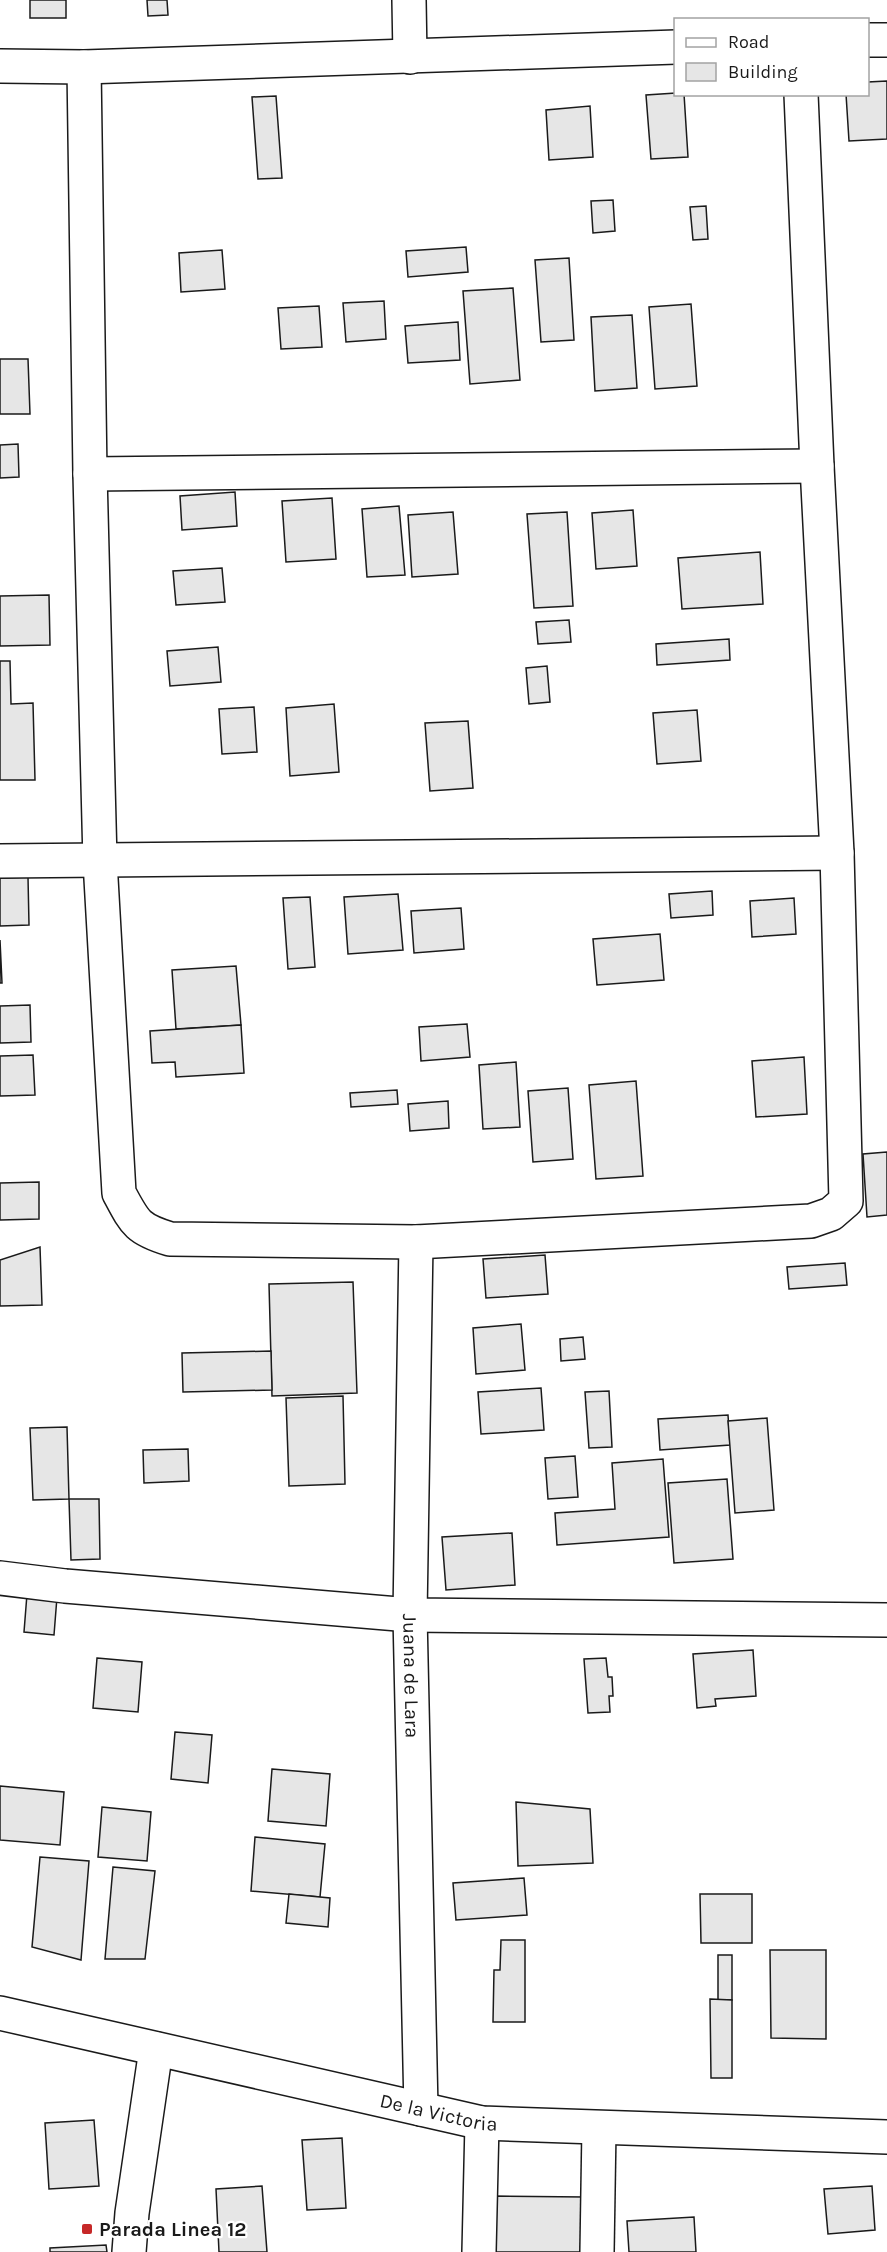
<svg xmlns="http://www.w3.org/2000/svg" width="887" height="2252" viewBox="0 0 887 2252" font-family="Karla,sans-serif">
	<rect width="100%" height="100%" fill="#fff"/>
	<g fill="#e6e6e6" stroke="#1a1a1a" stroke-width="1.5">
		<rect x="30" y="0" width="36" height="18"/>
		<path d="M147 0H167L168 15 148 16Z"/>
		<path d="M887 81V139L849 141 846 94H868V82Z"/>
		<path d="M676 93 684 94 688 157 651 159 646 95Z"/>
		<path d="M276 96 282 178 258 179 252 97Z"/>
		<path d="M590 106 593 157 549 160 546 110Z"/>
		<path d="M613 200 615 231 593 233 591 201Z"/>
		<path d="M706 206 708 239 693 240 690 207Z"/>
		<path d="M466 247 468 272 408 277 406 251Z"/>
		<path d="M222 250 225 289 181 292 179 253Z"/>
		<path d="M569 258 574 340 541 342 535 260Z"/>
		<path d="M513 288 520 380 470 384 463 291Z"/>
		<path d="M384 301 386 339 346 342 343 303Z"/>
		<path d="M691 304 697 386 655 389 649 307Z"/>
		<path d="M319 306 322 347 281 349 278 308Z"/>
		<path d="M632 315 637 388 595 391 591 317Z"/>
		<path d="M458 322 460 360 408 363 405 326Z"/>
		<path d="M0 359H28L30 414H0Z"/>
		<path d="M18 444 19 477 0 478V445Z"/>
		<path d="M235 492 237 526 182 530 180 496Z"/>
		<path d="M332 498 336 559 286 562 282 501Z"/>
		<path d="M399 506 405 575 367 577 362 509Z"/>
		<path d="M633 510 637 566 596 569 592 513Z"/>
		<path d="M453 512 458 574 412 577 408 515Z"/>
		<path d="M567 512 573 606 534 608 527 514Z"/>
		<path d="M760 552 763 604 682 609 678 558Z"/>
		<path d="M222 568 225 602 176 605 173 571Z"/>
		<path d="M49 595 50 645 0 646V596Z"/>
		<path d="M569 620 571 642 538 644 536 622Z"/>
		<path d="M729 639 730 660 657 665 656 644Z"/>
		<path d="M218 647 221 682 170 686 167 651Z"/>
		<path d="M0 661H10L11 704 33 703 35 780H0Z"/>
		<path d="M547 666 550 702 529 704 526 668Z"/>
		<path d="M334 704 339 772 290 776 286 708Z"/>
		<path d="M254 707 257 752 222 754 219 709Z"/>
		<path d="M697 710 701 761 657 764 653 713Z"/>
		<path d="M468 721 473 788 430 791 425 723Z"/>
		<path d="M28 877 29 925 0 926V878Z"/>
		<path d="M712 891 713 915 671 918 669 894Z"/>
		<path d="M398 894 403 950 348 954 344 897Z"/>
		<path d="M310 897 315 967 288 969 283 898Z"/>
		<path d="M794 898 796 934 752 937 750 901Z"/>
		<path d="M461 908 464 949 414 953 411 911Z"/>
		<path d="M660 934 664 980 597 985 593 939Z"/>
		<path d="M0 940 2 983H0Z"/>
		<path d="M236 966 241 1025 176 1029 172 970Z"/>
		<path d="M30 1005 31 1042 0 1043V1006Z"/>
		<path d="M467 1024 470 1057 421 1061 419 1027Z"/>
		<path d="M241 1025 244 1073 176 1077 175 1062 152 1063 150 1031Z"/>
		<path d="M33 1055 35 1095 0 1096V1056Z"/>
		<path d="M804 1057 807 1114 756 1117 752 1061Z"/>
		<path d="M516 1062 520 1127 483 1129 479 1065Z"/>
		<path d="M636 1081 643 1176 596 1179 589 1085Z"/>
		<path d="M568 1088 573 1159 533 1162 528 1091Z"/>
		<path d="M397 1090 398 1104 351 1107 350 1093Z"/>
		<path d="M448 1101 449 1128 410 1131 408 1104Z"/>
		<path d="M887 1152V1215L867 1217 863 1154Z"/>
		<path d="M39 1182V1219L0 1220V1183Z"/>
		<path d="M40 1247 42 1305 0 1306V1260Z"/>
		<path d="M545 1255 548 1294 486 1298 483 1259Z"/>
		<path d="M845 1263 847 1285 789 1289 787 1267Z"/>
		<path d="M353 1282 357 1393 272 1396 269 1284Z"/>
		<path d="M521 1324 525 1370 476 1374 473 1328Z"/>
		<path d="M583 1337 585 1359 561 1361 560 1339Z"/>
		<path d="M271 1351 272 1390 183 1392 182 1353Z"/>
		<path d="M541 1388 544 1430 481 1434 478 1392Z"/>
		<path d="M609 1391 612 1447 589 1448 585 1392Z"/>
		<path d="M343 1396 345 1484 289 1486 286 1398Z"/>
		<path d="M728 1415 730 1445 660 1450 658 1419Z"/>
		<path d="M767 1418 774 1510 735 1513 728 1421Z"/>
		<path d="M67 1427 69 1499 33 1500 30 1428Z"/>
		<path d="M188 1449 189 1481 144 1483 143 1450Z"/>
		<path d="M575 1456 578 1497 548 1499 545 1458Z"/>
		<path d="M663 1459 669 1537 557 1545 555 1513 615 1509 612 1463Z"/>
		<path d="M727 1479 733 1559 674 1563 668 1483Z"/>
		<path d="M69 1499H99L100 1559 71 1560Z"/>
		<path d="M512 1533 515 1585 446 1590 442 1537Z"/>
		<path d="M27 1594 57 1597 54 1635 24 1632Z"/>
		<path d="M753 1650 756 1696 715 1699 716 1706 697 1708 693 1654Z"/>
		<path d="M97 1658 142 1662 138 1712 93 1708Z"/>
		<path d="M606 1658 608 1677H612L613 1696H609L610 1712 588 1713 584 1659Z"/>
		<path d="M175 1732 212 1735 208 1783 171 1779Z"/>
		<path d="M272 1769 330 1774 326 1826 268 1821Z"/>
		<path d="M0 1786 64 1792 60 1845 0 1840Z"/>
		<path d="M516 1802 590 1809 593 1863 518 1866Z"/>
		<path d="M102 1807 151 1812 147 1861 98 1857Z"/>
		<path d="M255 1837 325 1844 320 1897 251 1891Z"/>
		<path d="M40 1857 89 1861 81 1960 32 1947Z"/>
		<path d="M113 1867 155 1871 145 1959H105Z"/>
		<path d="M524 1878 527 1915 456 1920 453 1883Z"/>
		<path d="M289 1894 330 1898 328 1927 286 1923Z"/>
		<path d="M700 1894H752V1943H701Z"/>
		<path d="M501 1940H525V2022H493L494 1970H500Z"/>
		<path d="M770 1950H826V2039L771 2038Z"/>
		<rect x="718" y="1955" width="14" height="45"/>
		<path d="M710 1999 732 2000V2078H711Z"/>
		<path d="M94 2120 99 2186 49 2189 45 2123Z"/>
		<path d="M342 2138 346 2208 307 2210 302 2140Z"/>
		<path d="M262 2186 267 2252H219L216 2189Z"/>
		<path d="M872 2186 875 2230 828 2234 824 2189Z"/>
		<path d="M495 2196 585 2197 584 2252H495Z"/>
		<path d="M694 2217 696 2252H629L627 2221Z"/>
		<path d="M106 2245 107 2252H50V2248Z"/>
	</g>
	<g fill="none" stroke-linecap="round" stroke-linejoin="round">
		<g stroke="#1a1a1a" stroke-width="36">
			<g id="minor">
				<path d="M409 0 410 57"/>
				<path d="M868 40H887"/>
				<path d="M0 66 84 67 676 47"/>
				<path d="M84 67 90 474 100 861 119 1193C135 1223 137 1229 170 1239L416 1242 811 1221 831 1214 846 1201 837 853 817 466 801 94"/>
				<path d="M90 474 817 466"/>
				<path d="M0 861 837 853"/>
				<path id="s1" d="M416 1242 410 1615 421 2109"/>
				<path d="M0 1578 65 1586 410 1615 887 1620"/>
				<path d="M129 2252 132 2213 156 2049"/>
				<path d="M479 2252 482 2123"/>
				<path d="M597 2252 599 2128"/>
			</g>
		</g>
		<g stroke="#1a1a1a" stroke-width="36">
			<g id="major">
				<path id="s2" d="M0 2013 482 2123 887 2137"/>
			</g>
		</g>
		<use href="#minor" stroke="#fff" stroke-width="33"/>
		<use href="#major" stroke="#fff" stroke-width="33"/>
	</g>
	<rect fill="#c62828" stroke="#fff" stroke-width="2" x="81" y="2223" width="12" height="12" rx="3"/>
	<g text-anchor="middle" stroke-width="4.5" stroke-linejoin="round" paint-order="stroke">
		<g font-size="20" fill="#1a1a1a" stroke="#fff">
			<text dy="7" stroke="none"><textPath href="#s1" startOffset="434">Juana de Lara</textPath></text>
			<text dy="7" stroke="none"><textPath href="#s2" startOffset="450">De la Victoria</textPath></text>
		</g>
		<g font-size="20" font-weight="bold" fill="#1a1a1a" stroke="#fff" text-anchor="start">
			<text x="99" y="2236">Parada Linea 12</text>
		</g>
	</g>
	<rect x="674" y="18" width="195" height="78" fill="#ffffff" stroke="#a3a3a3" stroke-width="1.5"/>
	<rect x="686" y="38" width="30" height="9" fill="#ffffff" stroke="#a3a3a3" stroke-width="1.5"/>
	<text x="728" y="48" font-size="18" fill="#1a1a1a">Road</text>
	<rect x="686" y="63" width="30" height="18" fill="#e6e6e6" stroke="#a3a3a3" stroke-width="1.5"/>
	<text x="728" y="78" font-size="18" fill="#1a1a1a">Building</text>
</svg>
